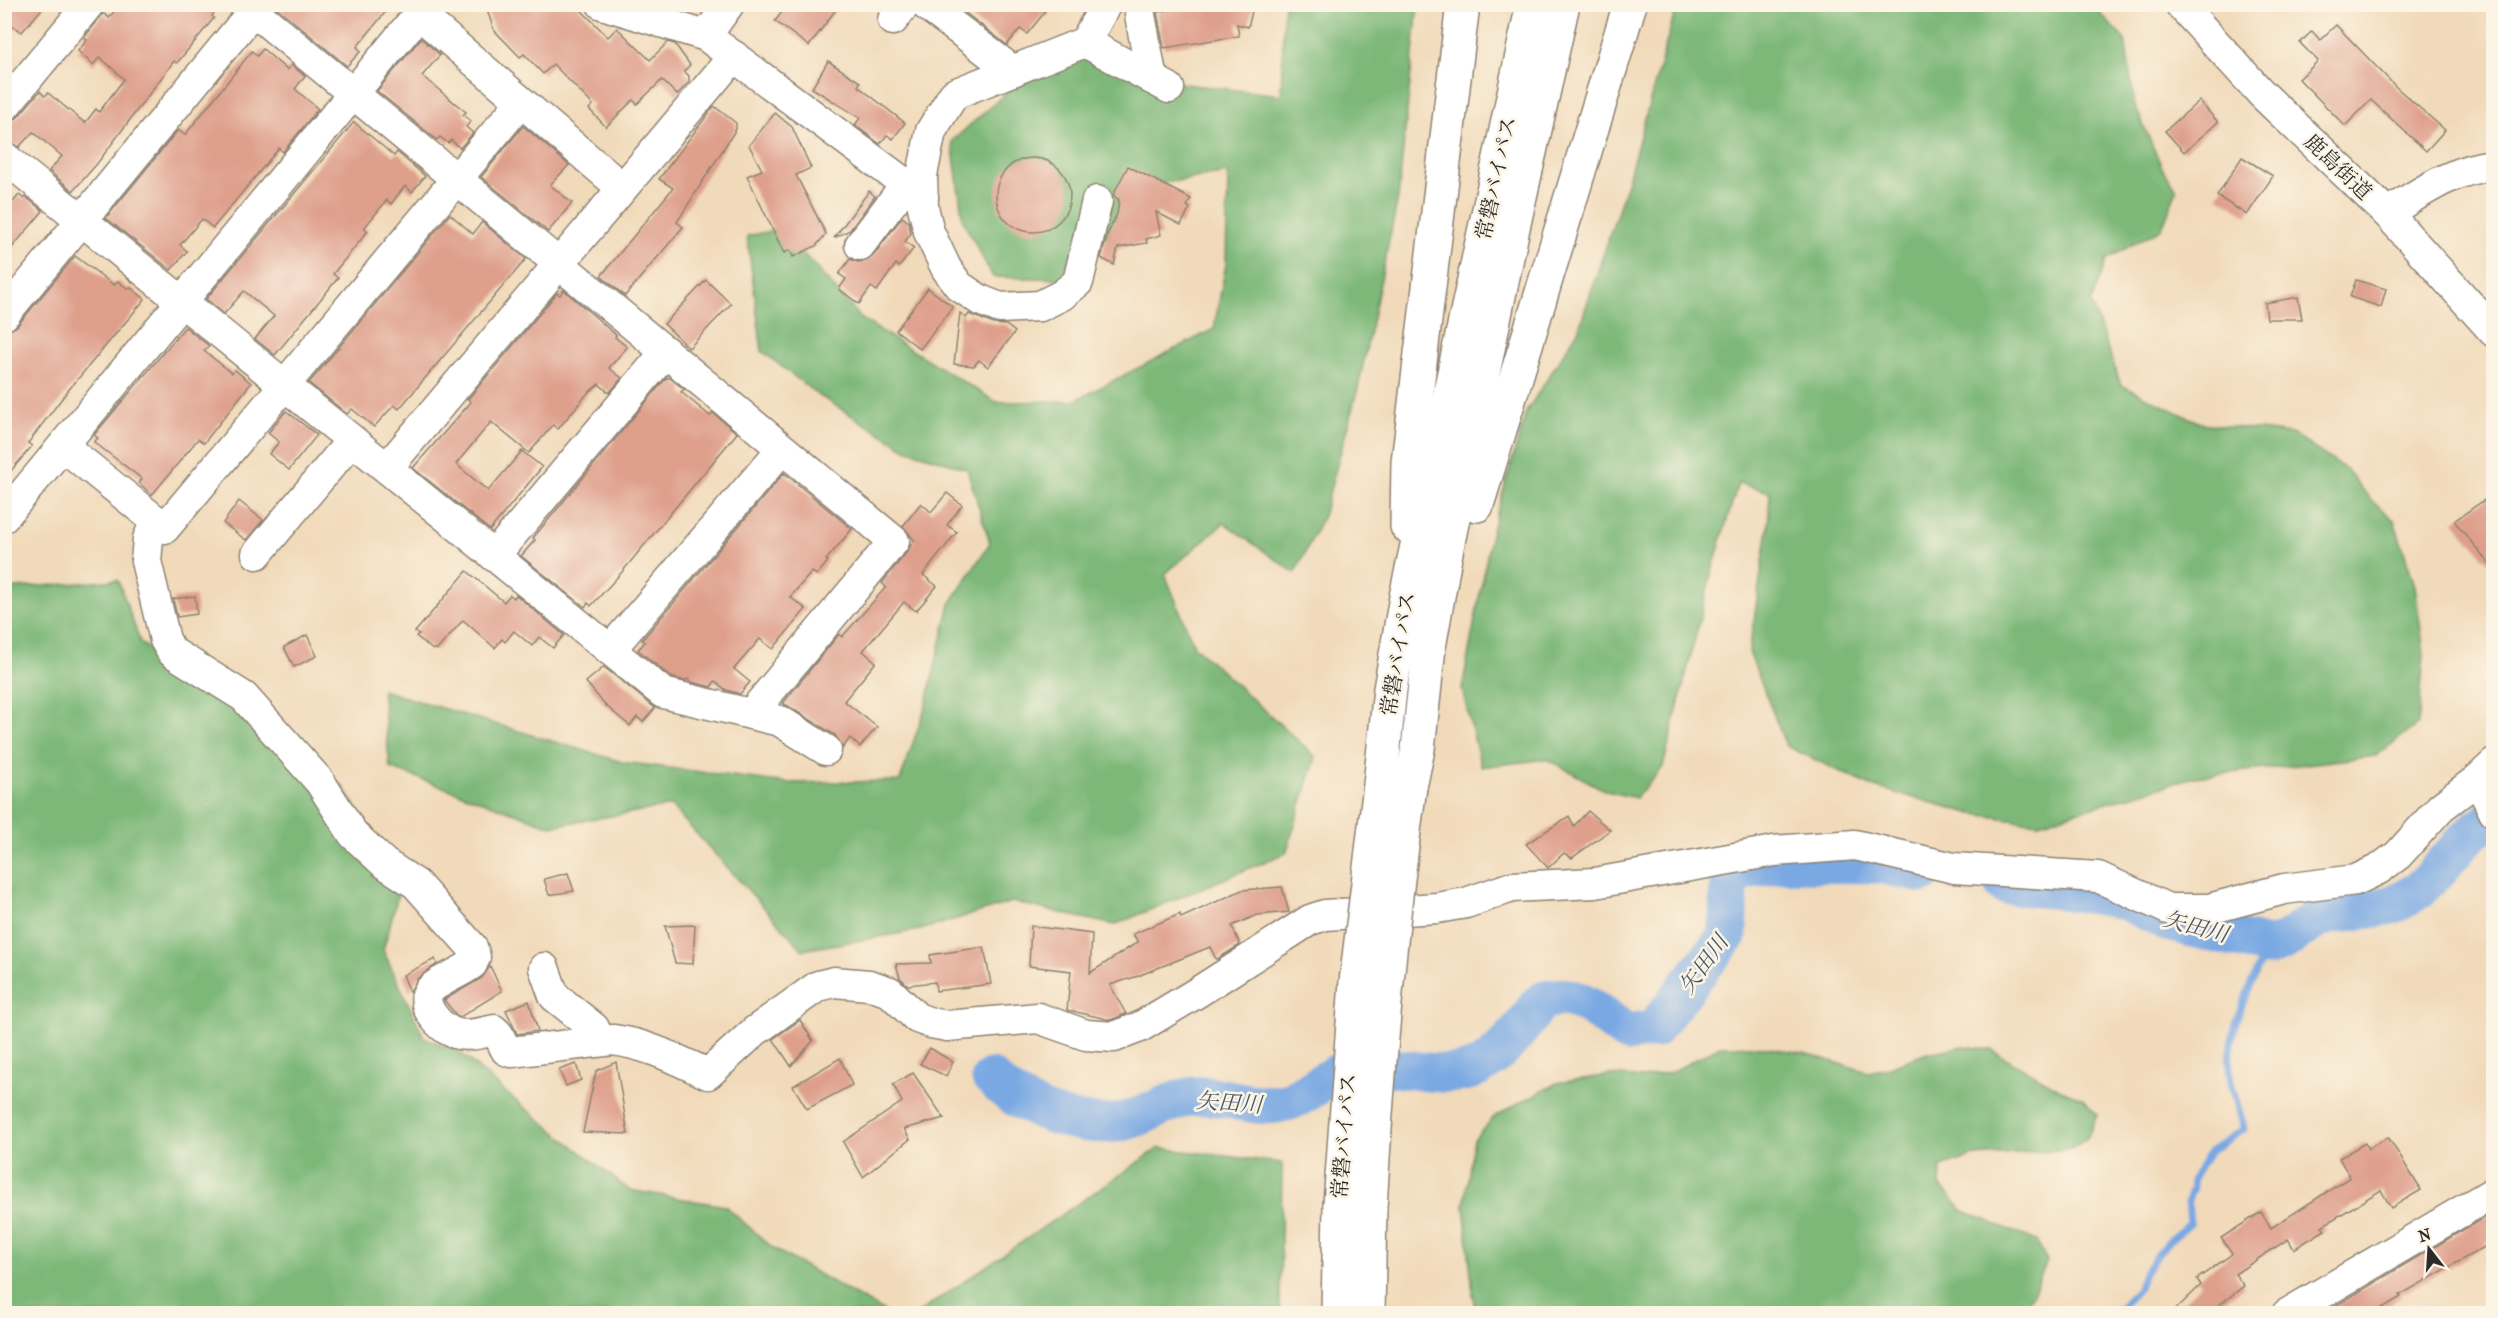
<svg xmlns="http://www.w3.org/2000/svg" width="2498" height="1318" viewBox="0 0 2498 1318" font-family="'IM FELL French Canon','Noto Serif JP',serif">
	<rect width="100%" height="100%" fill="#fcf5e5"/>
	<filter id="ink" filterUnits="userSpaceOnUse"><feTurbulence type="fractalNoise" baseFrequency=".0167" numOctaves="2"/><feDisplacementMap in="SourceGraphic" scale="12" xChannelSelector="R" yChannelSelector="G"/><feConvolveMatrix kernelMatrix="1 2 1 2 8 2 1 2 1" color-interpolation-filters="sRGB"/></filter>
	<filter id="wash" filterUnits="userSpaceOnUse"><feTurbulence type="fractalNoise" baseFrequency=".008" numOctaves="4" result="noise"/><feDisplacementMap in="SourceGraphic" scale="24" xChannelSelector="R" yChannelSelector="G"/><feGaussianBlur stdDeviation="1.35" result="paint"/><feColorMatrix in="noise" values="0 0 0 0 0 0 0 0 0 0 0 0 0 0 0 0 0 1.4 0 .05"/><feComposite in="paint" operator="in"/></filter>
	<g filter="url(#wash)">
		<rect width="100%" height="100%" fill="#f1daba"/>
		<g fill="#7db878" stroke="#547252" stroke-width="1.5">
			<path d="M1284 5H1418L1398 198 1358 388 1323 516 1295 573 1224 523 1165 574 1194 646 1316 757 1286 853 1114 925 1012 902 920 930 803 950 671 806 551 826 390 768 382 690 622 762 787 783 900 781 926 705 950 604 990 543 967 469 906 449 818 395 762 351 747 236 781 229 863 320 996 402 1074 401 1214 329 1226 264 1228 173 1144 186 1072 279 993 277 963 221 952 141 1031 71 1118 48 1157 81 1281 95Z"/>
			<path d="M1677 5H2092L2125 40 2135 106 2164 172 2177 189 2162 228 2107 259 2091 302 2121 385 2200 423 2292 434 2347 470 2371 500 2394 520 2415 586 2424 654 2418 724 2376 756 2194 777 2039 823 1973 814 1871 786 1786 746 1749 652 1768 528 1770 492 1738 483 1710 578 1663 767 1636 798 1606 791 1547 759 1481 767 1462 689 1491 534 1526 412 1578 331 1626 186Z"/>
			<path d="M118 580 141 644 256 712 270 737 343 786 401 884 383 950 424 1037 462 1054 505 1092 629 1190 725 1206 774 1249 887 1313 5 1314V589Z"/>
			<path d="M1720 1046H1755L1804 1053 1868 1072 1884 1069 1927 1053 1964 1046 1992 1050 2059 1089 2084 1099 2097 1115 2087 1138 2071 1149 1974 1156 1941 1167 1940 1185 1963 1211 2037 1241 2047 1261 2033 1294 2020 1313H1475L1464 1205 1474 1139 1495 1116 1557 1083 1610 1075 1643 1078 1672 1072Z"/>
			<path d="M1159 1148 1282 1163 1280 1313H918Z"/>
		</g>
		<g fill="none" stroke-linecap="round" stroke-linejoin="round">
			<path stroke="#79a8e3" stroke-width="7" d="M2115 1314 2139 1287 2144 1273 2165 1245 2190 1223 2188 1201 2193 1187 2192 1181 2210 1151 2244 1129C2241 1111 2232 1093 2230 1075 2225 1030 2251 986 2268 946"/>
			<g stroke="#79a8e3" stroke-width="39">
				<path d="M2004 885 2062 890 2124 900 2171 923 2268 946C2288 946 2302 925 2320 918 2343 908 2376 913 2401 901 2439 882 2457 836 2494 818"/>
				<path d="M991 1078C1022 1109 1086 1133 1129 1120 1149 1114 1179 1096 1197 1096 1228 1094 1256 1111 1287 1102 1312 1094 1329 1072 1355 1067 1389 1061 1445 1083 1477 1068 1498 1057 1515 1036 1529 1018 1533 1013 1535 1007 1540 1003 1543 1000 1551 998 1556 998 1581 994 1608 1020 1627 1033L1654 1029 1728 934 1729 873 1783 863 1879 864 1922 874"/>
			</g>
		</g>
		<g id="blocks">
			<g fill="#de9f8b">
				<path d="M4 4H46L22 32 4 20Z"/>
				<path d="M120 4H221L212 16 214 18 177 63 174 61 96 165 73 191 49 171 62 156 33 132 19 147 4 140V124L17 118 40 91 45 96 48 93 85 123 96 109 99 112 124 79 100 57 93 65 78 51 87 40 84 38 103 13 109 18Z"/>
				<path d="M276 4H392L357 47 361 51 347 66 276 7Z"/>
				<path d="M485 4H575L608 37 617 28 650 60 668 42 675 44 690 65 684 71 689 76V82L677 95 662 80 637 104 633 100 606 127 589 109 593 105 553 64 543 74 524 54 520 57 494 30Z"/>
				<path d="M788 4H840L809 46 775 21Z"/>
				<path d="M954 4H1036L1045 12 1027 34 1020 29 1007 45Z"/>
				<path d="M1204 4H1254L1248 27 1237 24 1239 36 1164 48 1157 12Z"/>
				<path d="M2336 25 2397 88 2445 130 2426 151 2371 100 2345 126 2299 79 2318 61 2300 43 2312 31 2320 40Z"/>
				<path d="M421 38 440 55 422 76 466 112 463 115 471 121 466 127 473 133 460 148 451 140 448 143 440 137 437 140 377 91Z"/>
				<path d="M263 49 287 70 291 65 305 76 295 89 318 109 283 152 279 148 213 228 202 219 180 245 187 251 171 270 106 218 178 130 185 135 252 51 257 56Z"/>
				<path d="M828 61 860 82 858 86 905 123 893 139 887 135 880 144 855 125 860 118 812 88Z"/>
				<path d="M2199 101 2218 122 2184 152 2165 131Z"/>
				<path d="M714 106 736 123V129L677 222 683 227 625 296 601 276 673 188 659 179Z"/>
				<path d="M775 113 792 127 811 168 796 175 826 234 816 246 793 257 790 250 784 253 747 176 762 170 749 145Z"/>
				<path d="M354 122 394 156 397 152 425 176 412 192 405 186 391 204 387 200 364 228 368 231 333 274 338 278 275 355 255 339 274 316 244 291 224 314 206 299Z"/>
				<path d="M523 126 569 165 550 185 572 203 548 232 481 177Z"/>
				<path d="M2242 157 2273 176 2247 215 2217 196Z"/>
				<circle cx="1033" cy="195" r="37"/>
				<path d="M1128 166 1191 199 1187 206 1190 208 1181 225 1156 212 1161 235 1146 239 1147 243 1118 248 1114 265 1101 258 1107 235 1117 214 1119 200 1113 195Z"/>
				<path d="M869 191 875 196 850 230 834 238Z"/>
				<path d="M19 195 24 199 26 197 43 211 4 257V212Z"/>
				<path d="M450 214 473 234 482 222 526 259 399 409 394 405 374 427 352 409 347 414 309 383Z"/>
				<path d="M902 217 909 222 911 233 905 242 914 248 899 267 896 264 877 291 871 287 859 304 839 289 846 279 839 274 850 259 858 262 866 261 873 256Z"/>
				<path d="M75 256 114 285 118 281 128 289 130 287 145 299 66 393 28 443 32 446 4 479V333L17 326Z"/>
				<path d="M706 280 731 304 689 348 664 324Z"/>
				<path d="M2356 280 2386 289 2381 307 2350 297Z"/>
				<path d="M928 288 953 307 920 349 896 330Z"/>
				<path d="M564 290 616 335 615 337 627 347 609 368 622 378 609 393 599 384 587 394 558 429 553 425 529 453 491 422 456 464 488 491 522 451 542 467 490 530 413 468 471 402 468 399 557 293 560 295Z"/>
				<path d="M2298 297 2302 319H2267L2265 303Z"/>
				<path d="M960 313 966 318 969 314 994 324 1006 325 1015 332 988 367 979 360 974 366 954 364Z"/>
				<path d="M185 327 209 346 204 351 232 373 235 370 251 383 204 443 198 439 152 495 139 483 142 479 94 442 98 438 94 435Z"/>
				<path d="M666 378H670L684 389 681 392 710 416 713 413 737 433 622 572 591 606 588 603 585 607 521 556 535 540 533 538Z"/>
				<path d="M286 411 317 435 289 470 269 454 279 442 268 433Z"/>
				<path d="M784 473 852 529 826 560 828 561 817 575 812 572 790 597 806 609 773 649 760 639 734 669 750 682 740 694 726 690 715 681 711 687 691 682 687 679 685 681 671 677 638 650 645 642 642 640Z"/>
				<path d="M947 493 962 505 947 525 957 532 923 575 937 586 916 611 904 602 863 651 876 662 844 701 877 727 860 747 850 738 843 748 835 735 783 703 839 634 842 637 886 587 882 583 907 552 914 540 903 526 921 503 931 512Z"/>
				<path d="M2493 494V568L2454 521Z"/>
				<path d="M239 501 263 520 246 540 223 523Z"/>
				<path d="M467 571 504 602 510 595 514 598 516 595 564 635 553 648 539 637 532 646 514 631 505 642 502 639 495 648 463 620 437 650 435 648 433 650 416 636 419 634 415 632Z"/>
				<path d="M195 596 197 614 177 617 173 599Z"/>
				<path d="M307 635 317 656 294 667 284 647Z"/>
				<path d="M604 667 655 708 643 722 637 717 630 726 605 705 586 682Z"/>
				<path d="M1588 811 1610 830 1572 858 1564 853 1548 868 1526 844 1569 816 1574 826Z"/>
				<path d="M568 873 574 891 549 895 544 879Z"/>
				<path d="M1282 887 1289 912 1257 915 1232 926 1240 945 1219 958 1216 959 1210 947 1138 976 1110 985 1126 1014 1111 1020 1067 1010 1071 971 1029 966 1031 926 1092 934 1090 973 1138 942 1133 934 1180 914 1181 918 1242 890Z"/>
				<path d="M695 925 693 964 675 963 665 926Z"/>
				<path d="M984 947 991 984 936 991 935 982 908 985 900 978 896 964 931 963 930 955Z"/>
				<path d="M435 959 437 964 417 979 410 992 403 975Z"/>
				<path d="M490 966 502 991 460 1017 456 1015 444 1000 482 978Z"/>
				<path d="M529 1001 538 1031 517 1034 506 1010Z"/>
				<path d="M800 1020 813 1041 791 1066 773 1039Z"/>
				<path d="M930 1048 953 1062 946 1076 920 1064Z"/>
				<path d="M840 1058 852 1085 807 1109 793 1086Z"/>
				<path d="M616 1062 628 1134 583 1132 596 1071Z"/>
				<path d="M576 1064 581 1080 566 1086 559 1070Z"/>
				<path d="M913 1073 944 1118 904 1129 910 1139 863 1177 843 1142 902 1102 893 1084Z"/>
				<path d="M2388 1137 2421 1190 2391 1208 2381 1190 2322 1226 2325 1230 2294 1249 2288 1239 2235 1274 2244 1286 2207 1314H2171L2201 1285 2197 1279 2232 1254 2221 1238 2261 1212 2271 1228 2350 1177 2339 1158 2365 1143 2368 1149Z"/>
				<path d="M2493 1212V1248L2489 1240 2486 1242 2488 1245 2400 1295 2401 1297 2372 1314H2322Z"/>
			</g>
		</g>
	</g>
	<g filter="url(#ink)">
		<use href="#blocks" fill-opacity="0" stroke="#8e8272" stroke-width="1.5"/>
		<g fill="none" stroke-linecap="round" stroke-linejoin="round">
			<g stroke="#8e8272" stroke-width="33">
				<g id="minor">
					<path d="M245 4 894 541 751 714"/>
					<path d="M602 4 706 36 923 197"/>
					<path d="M925 4 1013 71"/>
					<path d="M2180 4 2262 94 2387 213 2494 332"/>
					<path d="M419 14 622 188"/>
					<path d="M1140 15 1152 79"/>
					<path d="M893 20 905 4"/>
					<path d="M706 36 729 4"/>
					<path d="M1085 42 1169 88"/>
					<path d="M4 107 89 4"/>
					<path d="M4 157 663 693 780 721 826 750"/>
					<path d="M1097 201 1078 282 1062 295 1040 306 1000 308 980 300 959 286 946 268 929 232 923 207 922 175 931 131 954 94 1085 42 1106 4"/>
					<path d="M2387 213C2422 192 2453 169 2494 165"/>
					<path d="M860 245 906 184"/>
					<path d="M4 315 259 4"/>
					<path d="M63 446 165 528 521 102"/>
					<path d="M387 468 734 56"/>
					<path d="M4 517 427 4"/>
					<path d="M156 521 148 539 146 561 165 640 172 652 244 697 320 782 353 834 384 863 416 884 472 947 475 957 472 964C461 973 437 981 429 991 419 1005 440 1027 452 1032 465 1038 481 1033 494 1030L498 1034 506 1050 511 1052 613 1040C647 1044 677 1060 708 1074L755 1031 818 986 834 982 869 985 890 992 917 1018 931 1023 947 1026 1038 1018 1086 1035 1114 1037 1140 1027 1198 992 1310 920 1325 915 1437 908 1466 903 1512 887 1595 883 1774 851 1855 845 1954 868 2098 877 2168 909H2209L2284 889 2356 880 2379 869 2398 855 2441 807 2478 779 2494 764"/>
					<path d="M257 554 352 440"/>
					<path d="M494 556 666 352"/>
					<path d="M610 650 782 449"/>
					<path d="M2478 779 2494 812"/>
					<path d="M544 968 554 996 594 1028 600 1041"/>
					<path d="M2287 1314 2494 1192"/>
				</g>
			</g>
			<g stroke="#8e8272" stroke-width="36">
				<g id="highway">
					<path d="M1477 505 1630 4"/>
					<path d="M1407 526 1408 462 1463 4"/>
					<path d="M1380 785 1390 689 1406 597 1533 4"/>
					<path d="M1410 787 1418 749 1429 647 1445 557 1513 228 1563 4"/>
					<path d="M1338 1314 1340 1205"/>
					<path d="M1368 1314 1370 1208"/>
				</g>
			</g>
			<use href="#minor" stroke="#fff" stroke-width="30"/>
			<use href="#highway" stroke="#fff" stroke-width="33"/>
			<g stroke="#8e8272" stroke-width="36" stroke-linecap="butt">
				<g id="highway-bridge">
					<path d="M1340 1205 1356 982 1380 785"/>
					<path d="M1370 1208C1378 1067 1390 927 1410 787"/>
				</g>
			</g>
			<use href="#highway-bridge" stroke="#fff" stroke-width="33"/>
		</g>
	</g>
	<g text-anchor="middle" stroke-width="5" stroke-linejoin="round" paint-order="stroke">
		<g font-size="21" fill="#2b2b2b" stroke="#fcf5e5">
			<text transform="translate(2338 167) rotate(44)" y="7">鹿島街道</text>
			<text transform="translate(1496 178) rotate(-78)" y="7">常磐バイパス</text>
			<text transform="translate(1398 654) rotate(-81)" y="7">常磐バイパス</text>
			<text transform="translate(1344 1136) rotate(-86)" y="7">常磐バイパス</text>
		</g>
		<g font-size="22" font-style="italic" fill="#46576b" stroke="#fcf5e5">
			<text transform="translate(2196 926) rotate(15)" y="8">矢田川</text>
			<text transform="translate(1703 964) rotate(-54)" y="8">矢田川</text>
			<text transform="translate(1229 1102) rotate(4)" y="8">矢田川</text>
		</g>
	</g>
	<rect width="2498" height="1318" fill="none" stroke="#fcf5e5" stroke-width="24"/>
	<g transform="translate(2429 1249) rotate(343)" stroke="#fcf5e5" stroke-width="4.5" paint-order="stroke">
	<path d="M0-4.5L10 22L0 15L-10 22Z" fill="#2b2b2b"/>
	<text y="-9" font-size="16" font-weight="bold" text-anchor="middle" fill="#2b2b2b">N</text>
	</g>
</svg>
